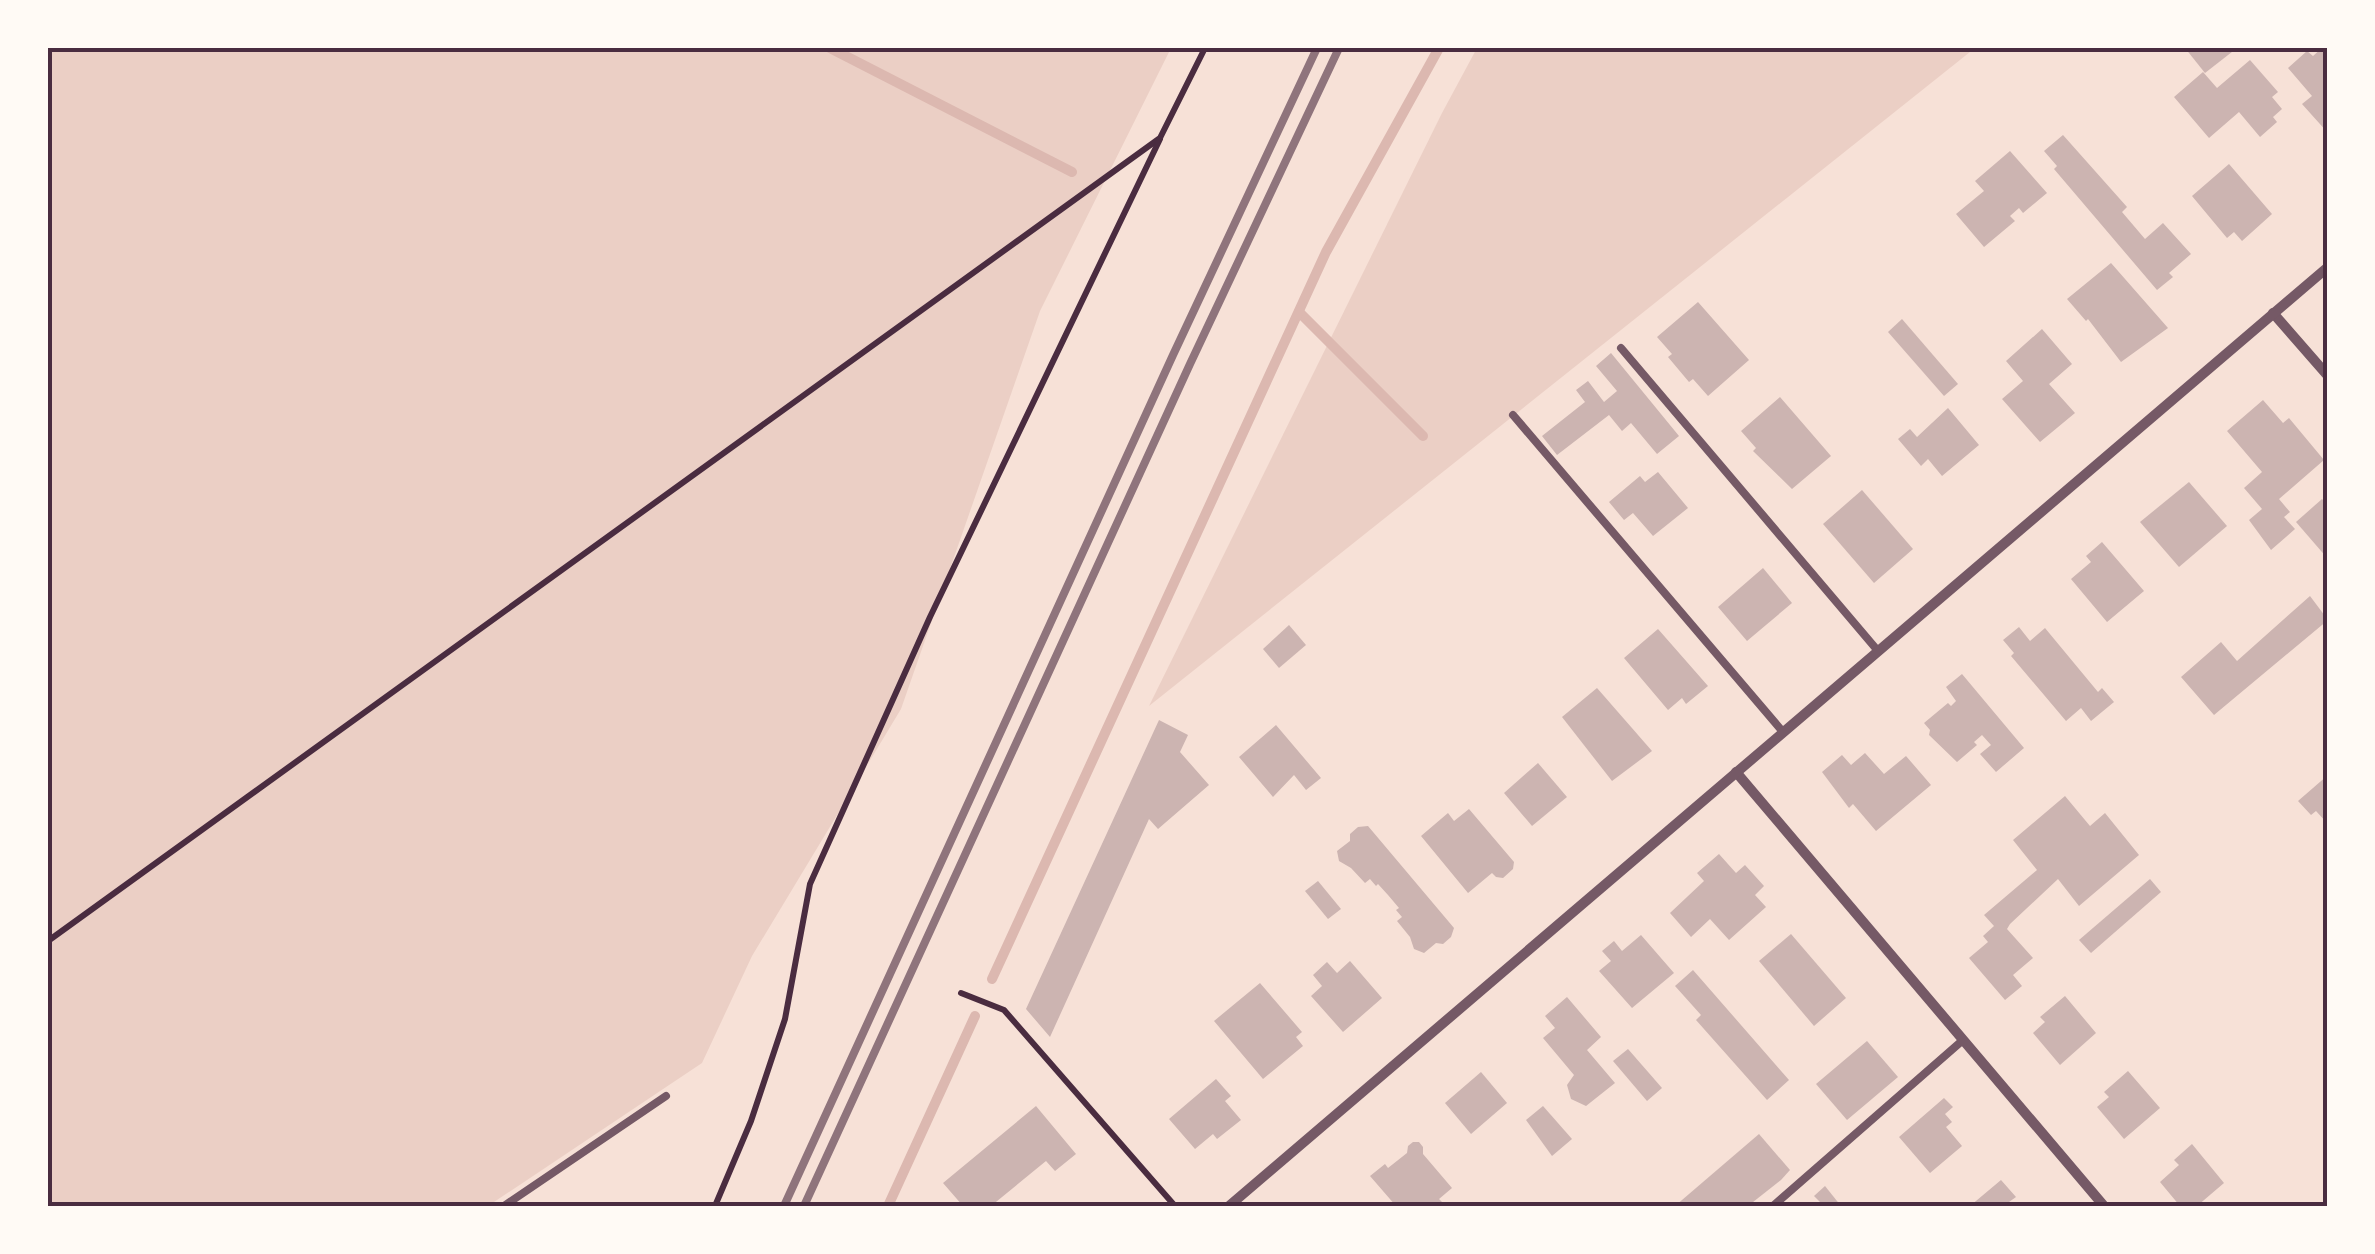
<svg xmlns="http://www.w3.org/2000/svg" width="2375" height="1254" viewBox="0 0 2375 1254" font-family="Jost,sans-serif">
	<rect width="100%" height="100%" fill="#f7e1d7"/>
	<g fill="#ebcfc5">
		<path d="M48 48H1171L1040 311 901 709 752 956 702 1063 488 1206H48Z"/>
		<path d="M1477 48H1975L1149 706 1442 113Z"/>
	</g>
	<g fill="none" stroke-linecap="round" stroke-linejoin="round">
		<g stroke="#dcb8b0" stroke-width="10">
			<path d="M830 48 1072 172"/>
			<path d="M1299 312 1423 436"/>
			<path d="M992 979 1326 252 1439 48"/>
			<path d="M888 1206 975 1016"/>
		</g>
	</g>
	<g fill="#ccb4b1">
		<path d="M2185 48H2237L2205 73Z"/>
		<path d="M2322 48H2328V133L2302 104 2312 96 2288 68 2307 51 2313 56Z"/>
		<path d="M2250 60 2278 92 2272 97 2282 109 2273 117 2277 122 2260 137 2239 112 2209 138 2174 97 2203 72 2217 88Z"/>
		<path d="M2063 135 2127 207 2122 212 2145 239 2163 223 2191 254 2169 273 2173 277 2157 290 2054 169 2057 166 2044 151Z"/>
		<path d="M2010 151 2047 193 2023 213 2019 208 2010 216 2015 221 1984 247 1956 214 1984 191 1975 181Z"/>
		<path d="M2229 164 2272 214 2242 241 2234 232 2227 238 2192 196Z"/>
		<path d="M2111 263 2168 328 2121 362 2088 319 2086 321 2067 299Z"/>
		<path d="M1698 302 1749 360 1708 396 1693 379 1689 382 1668 357 1672 354 1657 337Z"/>
		<path d="M1902 319 1958 384 1944 396 1888 332Z"/>
		<path d="M2042 329 2072 364 2049 384 2075 413 2040 442 2002 399 2023 381 2006 361Z"/>
		<path d="M1611 353 1679 436 1657 454 1631 423 1622 431 1609 415 1557 455 1542 436 1585 402 1576 390 1588 381 1604 402 1617 391 1596 366Z"/>
		<path d="M1780 397 1831 456 1792 489 1753 451 1756 448 1741 431Z"/>
		<path d="M2263 400 2283 423 2289 418 2324 460 2279 499 2290 512 2284 517 2295 529 2271 550 2249 520 2262 509 2244 488 2262 472 2227 431Z"/>
		<path d="M1948 408 1979 445 1942 476 1928 459 1921 466 1898 439 1910 429 1917 437Z"/>
		<path d="M1658 472 1688 508 1653 536 1633 513 1624 520 1609 502 1640 476 1645 482Z"/>
		<path d="M2189 482 2227 526 2179 567 2140 522Z"/>
		<path d="M1862 490 1913 549 1874 583 1823 524Z"/>
		<path d="M2322 499 2328 506V559L2296 522Z"/>
		<path d="M2102 542 2144 591 2107 622 2071 579 2091 562 2086 556Z"/>
		<path d="M1763 568 1792 603 1747 641 1718 607Z"/>
		<path d="M2310 596 2328 620 2214 715 2181 677 2221 642 2237 661Z"/>
		<path d="M1289 625 1306 645 1279 668 1263 649Z"/>
		<path d="M2019 627 2030 641 2045 628 2098 692 2102 688 2114 702 2091 721 2081 708 2066 721 2011 656 2014 653 2003 640Z"/>
		<path d="M1658 629 1708 686 1686 704 1682 698 1668 710 1624 658Z"/>
		<path d="M1962 674 2024 748 1996 772 1980 754 1991 745 1982 735 1974 742 1977 745 1957 762 1929 735 1930 730 1924 723 1948 703 1951 706 1956 701 1946 687Z"/>
		<path d="M1597 688 1652 751 1612 781 1562 717Z"/>
		<path d="M1159 720 1188 735 1180 752 1209 785 1158 829 1149 819 1050 1037 1026 1009Z"/>
		<path d="M1276 725 1321 778 1306 790 1294 775 1273 797 1239 757Z"/>
		<path d="M1865 753 1884 774 1906 756 1931 785 1876 831 1853 804 1849 808 1822 772 1842 755 1851 765Z"/>
		<path d="M1538 763 1567 797 1532 826 1504 793Z"/>
		<path d="M2328 775V824L2316 811 2311 815 2298 801Z"/>
		<path d="M2065 796 2090 826 2105 813 2139 855 2079 906 2058 879 2010 924 2007 929 2033 958 2013 975 2022 986 2005 1000 1969 958 1988 942 1983 936 1994 926 1984 915 2037 870 2013 840Z"/>
		<path d="M1469 809 1514 862 1513 869 1503 878 1496 877 1492 873 1468 893 1421 836 1448 813 1454 821Z"/>
		<path d="M1368 826 1454 928 1451 937 1443 944 1436 943 1424 953 1414 949 1410 937 1397 921 1402 917 1396 910 1399 908 1388 895 1378 884 1376 886 1370 879 1365 883 1351 868 1339 861 1337 851 1350 841V834L1358 827Z"/>
		<path d="M1719 854 1736 873 1745 865 1764 886 1755 895 1766 907 1729 940 1710 919 1691 937 1670 913 1704 881 1697 873Z"/>
		<path d="M2150 879 2161 892 2091 953 2079 940Z"/>
		<path d="M1318 881 1341 909 1328 919 1305 891Z"/>
		<path d="M1791 934 1846 998 1814 1026 1759 961Z"/>
		<path d="M1641 935 1674 973 1632 1008 1599 971 1611 961 1602 951 1614 941 1622 951Z"/>
		<path d="M1350 961 1382 998 1343 1032 1311 996 1322 986 1313 975 1327 962 1337 973Z"/>
		<path d="M1693 970 1789 1080 1767 1100 1696 1020 1701 1015 1675 986Z"/>
		<path d="M1260 983 1302 1032 1296 1037 1303 1046 1263 1079 1214 1021Z"/>
		<path d="M2065 996 2096 1033 2060 1065 2033 1033 2045 1022 2040 1017Z"/>
		<path d="M1567 997 1601 1037 1587 1050 1615 1083 1586 1106 1571 1099 1567 1085 1574 1075 1543 1038 1555 1028 1545 1016Z"/>
		<path d="M1867 1041 1898 1077 1847 1120 1816 1084Z"/>
		<path d="M1628 1049 1662 1088 1647 1101 1613 1061Z"/>
		<path d="M2128 1071 2160 1108 2124 1139 2097 1107 2109 1097 2104 1092Z"/>
		<path d="M1481 1072 1507 1103 1471 1134 1445 1103Z"/>
		<path d="M1216 1079 1231 1096 1225 1101 1241 1120 1217 1139 1213 1134 1195 1149 1169 1119Z"/>
		<path d="M1944 1098 1953 1107 1945 1114 1952 1122 1946 1127 1962 1146 1930 1173 1899 1137Z"/>
		<path d="M1036 1106 1076 1154 1055 1171 1046 1161 991 1206H963L943 1183Z"/>
		<path d="M1543 1106 1572 1139 1552 1156 1526 1120Z"/>
		<path d="M1759 1134 1790 1170 1781 1180 1748 1206H1675Z"/>
		<path d="M1413 1142H1419L1423 1147V1154L1452 1188 1439 1199 1443 1203 1439 1206H1396L1370 1176 1385 1164 1388 1168 1407 1153 1408 1146Z"/>
		<path d="M2192 1144 2224 1183 2197 1206H2180L2160 1182 2179 1165 2174 1160Z"/>
		<path d="M2001 1180 2016 1197 2009 1202 2013 1206H1970Z"/>
		<path d="M1825 1186 1841 1206H1824L1814 1196Z"/>
	</g>
	<g fill="none" stroke-linecap="round" stroke-linejoin="round">
		<g stroke="#4a2c40" stroke-width="6">
			<path d="M48 941 1160 138 1205 48"/>
			<path d="M961 993 1004 1010 1175 1206"/>
			<path d="M715 1206 751 1121 785 1019 810 884 930 617 1160 139"/>
		</g>
		<g stroke="#755966" stroke-width="8">
			<path d="M1621 348 1878 651"/>
			<path d="M1513 415 1783 732"/>
			<path d="M504 1206 666 1096"/>
			<path d="M1773 1206 1963 1040"/>
		</g>
		<g stroke="#755966" stroke-width="10">
			<path d="M2273 313 2328 376"/>
			<path d="M1736 772 2104 1206"/>
			<path d="M1229 1206 2328 267"/>
		</g>
		<g stroke="#8f747c" stroke-width="8">
			<path d="M784 1206 1173 355 1317 48"/>
			<path d="M804 1206 1190 364 1339 48"/>
		</g>
	</g>
	<rect width="2375" height="1254" fill="none" stroke="#fffaf5" stroke-width="100"/>
	<rect x="50" y="50" width="2275" height="1154" fill="none" stroke="#4a2c40" stroke-width="4"/>
</svg>
